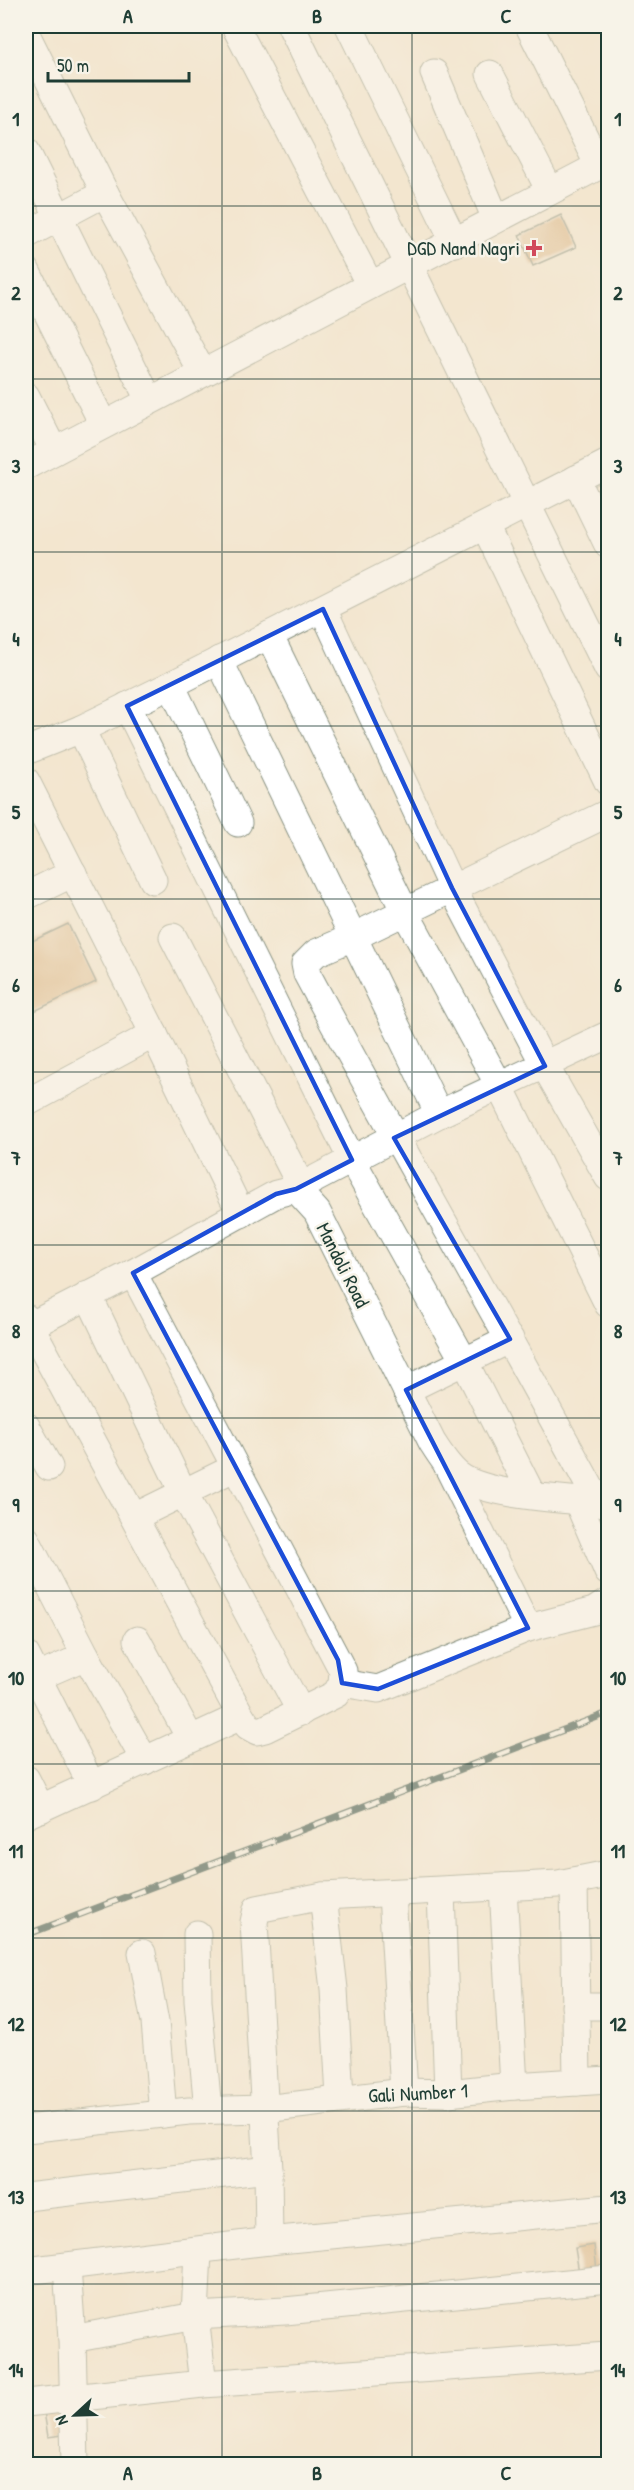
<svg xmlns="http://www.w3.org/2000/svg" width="634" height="2490" viewBox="0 0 634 2490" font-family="'Patrick Hand',sans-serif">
	<rect width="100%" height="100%" fill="#f7f3e8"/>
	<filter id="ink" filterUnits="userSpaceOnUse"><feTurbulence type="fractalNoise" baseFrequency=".0167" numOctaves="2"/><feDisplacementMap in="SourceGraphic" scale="12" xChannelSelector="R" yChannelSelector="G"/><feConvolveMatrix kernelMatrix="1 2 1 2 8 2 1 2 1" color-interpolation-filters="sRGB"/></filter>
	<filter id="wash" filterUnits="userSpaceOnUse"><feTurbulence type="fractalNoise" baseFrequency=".008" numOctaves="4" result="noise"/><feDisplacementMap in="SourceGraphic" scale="24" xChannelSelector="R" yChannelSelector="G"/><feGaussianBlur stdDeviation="1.35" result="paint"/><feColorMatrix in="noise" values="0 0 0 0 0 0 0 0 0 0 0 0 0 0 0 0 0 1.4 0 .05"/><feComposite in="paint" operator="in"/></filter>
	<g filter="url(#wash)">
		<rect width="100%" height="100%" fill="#f3e6cf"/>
		<g id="blocks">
			<g fill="#d2a367">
				<path d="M561 215 576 247 533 266 519 235Z"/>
				<path d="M68 924 96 982 26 1015V944Z"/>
				<path d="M594 2245 597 2270 579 2273 575 2248Z"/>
				<path d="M65 2407 70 2434 48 2437 44 2411Z"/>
			</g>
		</g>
	</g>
	<g filter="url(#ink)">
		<use href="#blocks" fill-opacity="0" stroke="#899282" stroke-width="1.5"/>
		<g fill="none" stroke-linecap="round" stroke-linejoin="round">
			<g stroke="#899282" stroke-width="29">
				<g id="minor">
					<path d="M235 26 370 285"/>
					<path d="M291 26 608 669"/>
					<path d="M349 26 455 243"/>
					<path d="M529 26 599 166"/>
					<path d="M26 34 105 193 202 372"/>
					<path d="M434 73 496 219"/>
					<path d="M490 74 550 191"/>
					<path d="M26 151 149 400"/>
					<path d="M26 235 105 193"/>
					<path d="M26 270 103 424"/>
					<path d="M26 396 54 451"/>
					<path d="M26 466 608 161"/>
					<path d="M576 479 608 545"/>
					<path d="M485 526 608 782"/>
					<path d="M323 609 452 888 545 1066 608 1177"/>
					<path d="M269 635 405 912 499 1085 608 1304"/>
					<path d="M219 660 439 1114"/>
					<path d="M171 685 238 823"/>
					<path d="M127 706 352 1160 464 1361 532 1495"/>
					<path d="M81 729 153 880"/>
					<path d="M26 751 81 729 171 685 608 463"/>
					<path d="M26 781 154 1034 241 1214"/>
					<path d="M26 896 73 873"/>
					<path d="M173 937 301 1186"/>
					<path d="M26 1103 154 1034"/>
					<path d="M296 1189 439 1114 608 1035"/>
					<path d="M133 1273 343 1671 342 1683 336 1694 265 1729 257 1731 248 1726 241 1716"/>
					<path d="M88 1295 183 1492 301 1712"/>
					<path d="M26 1318 241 1716 26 1815"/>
					<path d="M26 1328 133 1273 276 1194 296 1189 317 1212 432 1442C439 1453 447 1466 458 1475 484 1496 574 1500 608 1503"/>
					<path d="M406 1390 510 1339"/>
					<path d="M26 1426 49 1467"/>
					<path d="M447 1465 528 1628"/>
					<path d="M577 1500 608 1572"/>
					<path d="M598 1502C503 1325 402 1152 307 974L305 964 316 953 353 937 608 813"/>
					<path d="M134 1517 234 1468"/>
					<path d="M26 1539 86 1656 145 1761"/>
					<path d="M137 1640 190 1738"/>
					<path d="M26 1655 92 1786"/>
					<path d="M26 1682 86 1656"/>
					<path d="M342 1683 378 1689 528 1628 594 1611 608 1602"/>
					<path d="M26 1779 41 1809"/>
					<path d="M574 1881 577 2082"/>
					<path d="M503 1887 514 2086"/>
					<path d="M441 1891 448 2093"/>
					<path d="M392 1894 404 2092"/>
					<path d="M323 1896 334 1989 340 2098"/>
					<path d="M197 1934 198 2001 208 2110"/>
					<path d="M142 1953 155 2022 163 2114"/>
					<path d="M575 2006H608"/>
					<path d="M26 2129 189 2111 265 2109 404 2092 448 2093 514 2086 608 2080"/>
					<path d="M26 2197 268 2169"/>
					<path d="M269 2241 268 2169 254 1922 257 1909 323 1896 558 1884 608 1874"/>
					<path d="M198 2251 195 2316 203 2384"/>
					<path d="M67 2267 72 2339 75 2464"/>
					<path d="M26 2271 269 2241 608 2208"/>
					<path d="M72 2339 195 2316 285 2311 608 2279"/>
					<path d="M26 2403 203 2384 608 2356"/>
				</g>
			</g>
			<use href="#minor" stroke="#fff" stroke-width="27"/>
			<g stroke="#1f3d34" stroke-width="7">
				<path id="rail" d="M26 1935 608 1713"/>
			</g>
			<use href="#rail" stroke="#f7f3e8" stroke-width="4.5" stroke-dasharray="14" stroke-linecap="butt"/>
		</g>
	</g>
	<path d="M0 0H634V2490H0ZM323 609 452 888 545 1066 394 1138 510 1339 406 1390 528 1628 378 1689 342 1683 338 1660 133 1273 276 1194 296 1189 352 1160 127 706Z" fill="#f3e6cf" fill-opacity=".55" fill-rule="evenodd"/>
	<path fill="none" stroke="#1d4ed8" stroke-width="4.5" stroke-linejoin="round" d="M323 609 452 888 545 1066 394 1138 510 1339 406 1390 528 1628 378 1689 342 1683 338 1660 133 1273 276 1194 296 1189 352 1160 127 706Z"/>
	<path fill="none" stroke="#1f3d34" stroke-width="1.5" stroke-opacity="0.55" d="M222 26V2464M412 26V2464M26 206H608M26 379H608M26 552H608M26 726H608M26 899H608M26 1072H608M26 1245H608M26 1418H608M26 1591H608M26 1764H608M26 1938H608M26 2111H608M26 2284H608"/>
	<path fill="#d1495b" stroke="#f7f3e8" stroke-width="2" d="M531 239h6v6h6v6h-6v6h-6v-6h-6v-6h6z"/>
	<g text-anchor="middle" stroke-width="5" stroke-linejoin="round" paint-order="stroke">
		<g font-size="20" fill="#1f3d34" stroke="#f7f3e8" text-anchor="end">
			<text x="520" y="255">DGD Nand Nagri</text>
		</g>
		<g font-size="20" fill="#1f3d34" stroke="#f7f3e8">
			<text transform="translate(343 1265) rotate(63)" y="7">Mandoli Road</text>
			<text transform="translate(418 2093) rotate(-3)" y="7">Gali Number 1</text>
		</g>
	</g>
	<rect width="634" height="2490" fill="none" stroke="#f7f3e8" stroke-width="66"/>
	<g transform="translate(75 2415) rotate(248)" stroke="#f7f3e8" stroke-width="4.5" paint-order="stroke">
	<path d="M0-4.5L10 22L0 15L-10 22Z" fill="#1f3d34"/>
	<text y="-9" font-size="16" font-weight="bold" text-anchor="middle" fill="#1f3d34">N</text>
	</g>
	<path d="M48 72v9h141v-9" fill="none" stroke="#1f3d34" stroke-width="3"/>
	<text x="57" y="72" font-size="18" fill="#1f3d34" stroke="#f7f3e8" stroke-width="4.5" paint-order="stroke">50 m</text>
	<rect x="33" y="33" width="568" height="2424" fill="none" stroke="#1f3d34" stroke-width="2"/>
	<g font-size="20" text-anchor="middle" font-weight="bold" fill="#1f3d34">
		<text x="128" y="23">A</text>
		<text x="317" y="23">B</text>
		<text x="506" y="23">C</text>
		<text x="16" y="126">1</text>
		<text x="618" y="126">1</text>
		<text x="16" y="300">2</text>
		<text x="618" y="300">2</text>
		<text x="16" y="473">3</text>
		<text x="618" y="473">3</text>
		<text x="16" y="646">4</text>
		<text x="618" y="646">4</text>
		<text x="16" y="819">5</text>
		<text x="618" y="819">5</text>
		<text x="16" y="992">6</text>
		<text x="618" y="992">6</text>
		<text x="16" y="1165">7</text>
		<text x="618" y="1165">7</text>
		<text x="16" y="1338">8</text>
		<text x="618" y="1338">8</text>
		<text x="16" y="1512">9</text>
		<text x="618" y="1512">9</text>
		<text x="16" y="1685">10</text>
		<text x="618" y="1685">10</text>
		<text x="16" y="1858">11</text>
		<text x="618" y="1858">11</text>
		<text x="16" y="2031">12</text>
		<text x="618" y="2031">12</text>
		<text x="16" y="2204">13</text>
		<text x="618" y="2204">13</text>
		<text x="16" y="2377">14</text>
		<text x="618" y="2377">14</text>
		<text x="128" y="2480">A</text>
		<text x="317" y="2480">B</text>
		<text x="506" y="2480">C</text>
	</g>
</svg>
